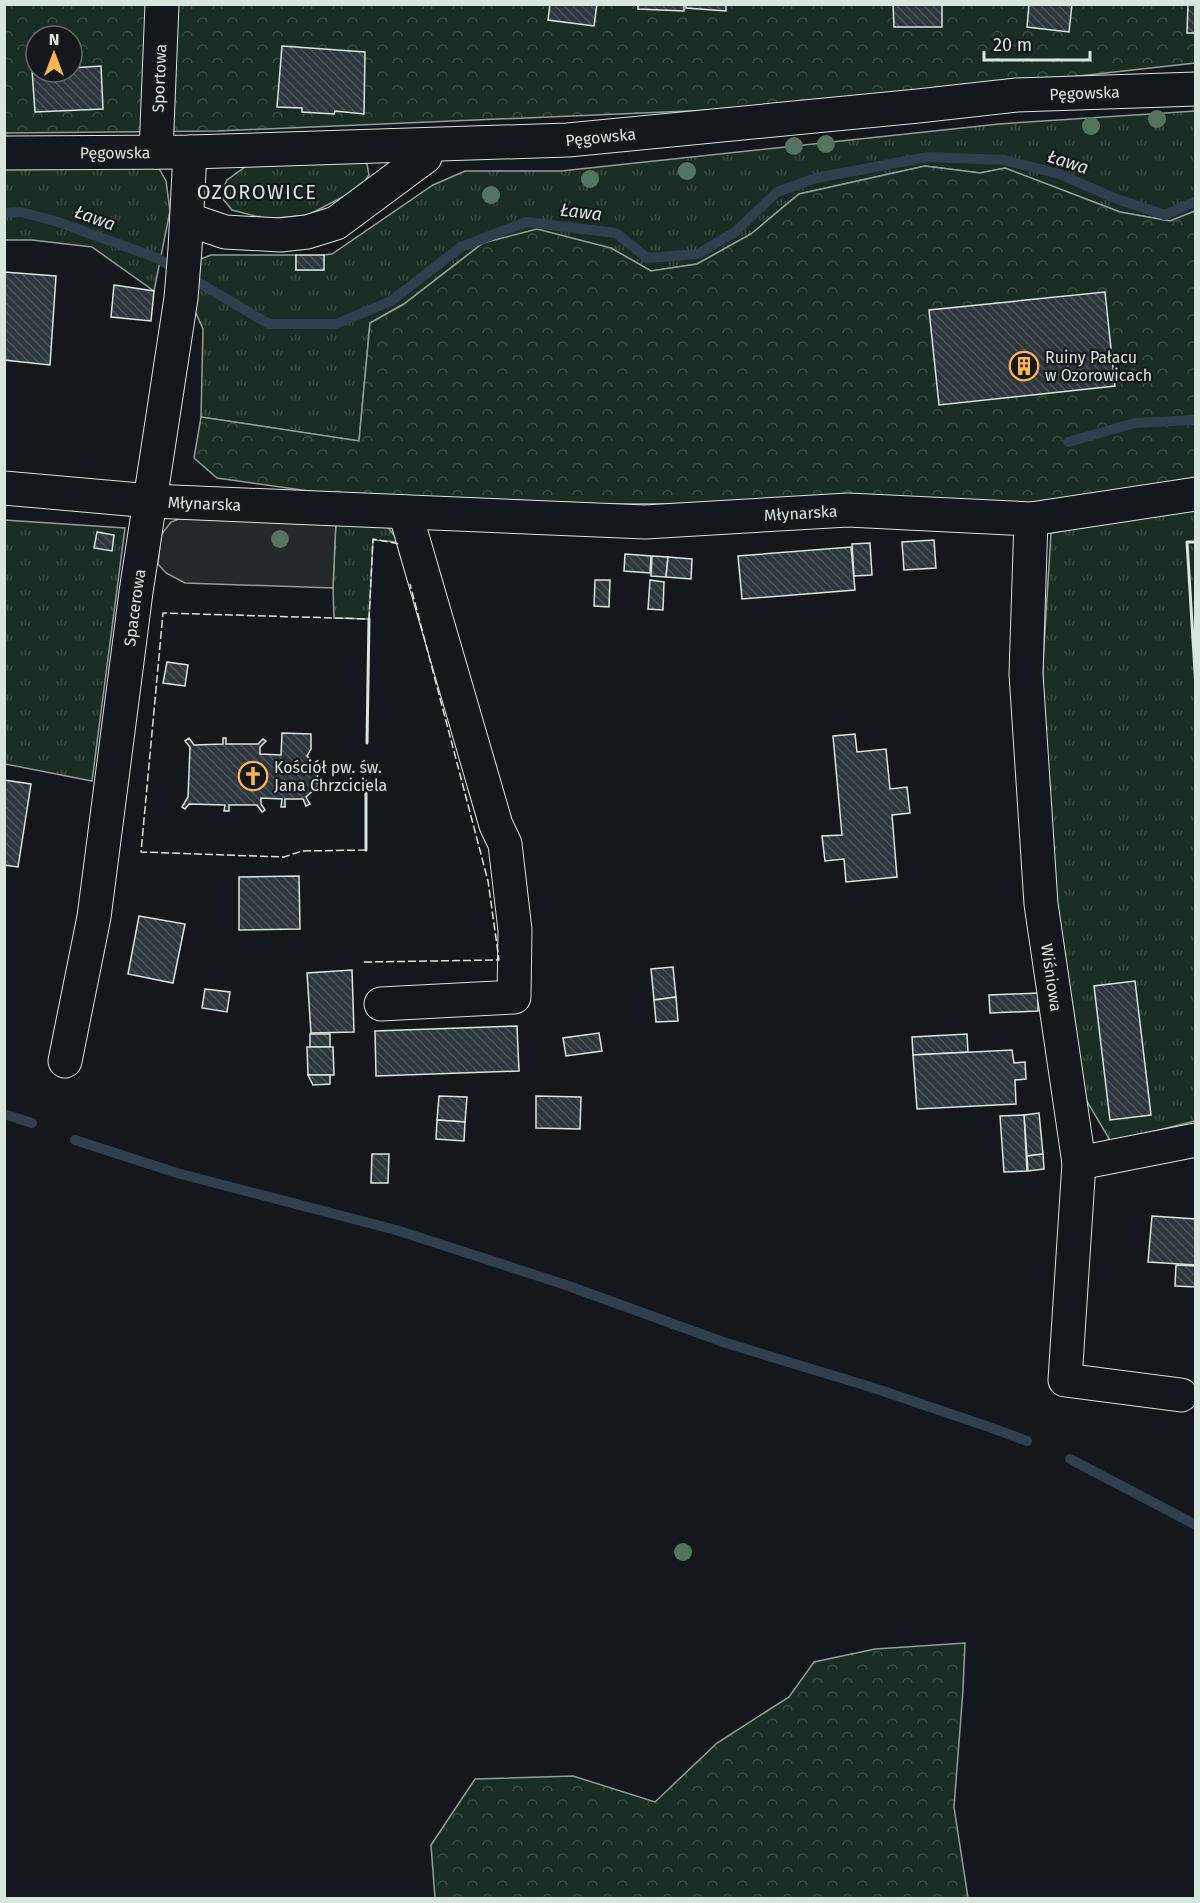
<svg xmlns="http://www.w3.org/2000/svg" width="1200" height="1903" viewBox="0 0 1200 1903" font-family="'Fira Sans',sans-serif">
	<defs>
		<pattern id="grass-tufts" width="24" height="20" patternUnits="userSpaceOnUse" patternTransform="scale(1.5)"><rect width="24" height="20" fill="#1a2d24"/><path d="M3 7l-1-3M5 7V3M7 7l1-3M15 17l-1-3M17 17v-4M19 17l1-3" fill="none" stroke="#3b4b43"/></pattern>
		<pattern id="forest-crowns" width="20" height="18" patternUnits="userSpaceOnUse" patternTransform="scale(1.5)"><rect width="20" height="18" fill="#1a2d24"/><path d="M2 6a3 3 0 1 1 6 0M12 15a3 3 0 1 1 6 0" fill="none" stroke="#3b4b43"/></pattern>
		<pattern id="building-back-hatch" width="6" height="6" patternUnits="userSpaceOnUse" patternTransform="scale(1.5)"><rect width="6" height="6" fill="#2c363c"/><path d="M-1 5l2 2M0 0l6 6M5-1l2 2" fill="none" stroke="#4a5358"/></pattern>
	</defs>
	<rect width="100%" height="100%" fill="#14181c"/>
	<g fill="url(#grass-tufts)" stroke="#939e99" stroke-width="1.5">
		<path d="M1195 111V211L1170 221 1120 212 1005 168 980 173 925 166 799 194 751 234 697 264 651 271 611 248 483 243 404 304 370 323 359 441 201 417 203 329 195 311 198 260 211 255H296V270H323L324 255 332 254 433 185 465 171H561L999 124Z"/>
		<path d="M366 159 369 175 360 188 308 215 267 219 232 210 223 199 224 187 227 180 252 162Z"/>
		<path d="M156 163 166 181 170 211 154 291 92 247 32 240H5V165Z"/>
		<path d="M1195 506V1121L1111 1142 1085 1098 1058 929 1041 773 1043 663 1051 533Z"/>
		<path d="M4 520 125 528 92 781 5 764Z"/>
		<path d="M336 520 384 522 399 542 373 540 369 619 334 618 333 588Z"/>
	</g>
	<g fill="url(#forest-crowns)" stroke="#939e99" stroke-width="1.5" fill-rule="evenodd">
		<path d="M1195 4V63L808 106 217 131 5 133 4 5ZM36 36H72V72H36Z"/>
		<path d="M925 166 980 173 1005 168 1120 212 1170 221 1195 211V486L1018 507 800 503 605 504 316 492 217 478 194 458 201 417 359 441 370 323 404 304 483 243 537 229 611 248 651 271 697 264 751 234 799 194Z"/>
		<path d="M965 1643 963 1690 954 1807 968 1898H435L431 1845 475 1779 573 1776 655 1802 717 1743 789 1697 814 1662 875 1649Z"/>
	</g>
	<path fill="#24282b" stroke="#939e99" stroke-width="1.5" d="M189 515 336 520 333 588 185 583 166 573 158 564 161 535 171 522Z"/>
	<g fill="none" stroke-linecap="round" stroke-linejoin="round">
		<g stroke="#2f3f4d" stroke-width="10">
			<path d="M4 213 21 212 58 222 157 258 269 324H336L391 301 461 247 526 222 616 233 647 258 698 254 735 232 777 192 816 178 928 157 1004 160 1059 174 1117 199 1165 215 1196 201"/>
			<path d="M1068 442 1135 423 1196 420"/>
			<path d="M4 1114 32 1123"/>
			<path d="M75 1140 177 1173 396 1230 563 1284 726 1343 874 1388 992 1428 1027 1441"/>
			<path d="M1070 1459 1196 1525"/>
		</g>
	</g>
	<g fill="url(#building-back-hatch)" stroke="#d8e6dc" stroke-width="1.5">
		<path d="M550 4H597L594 26 548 20Z"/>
		<path d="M638 4H684V11L638 9Z"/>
		<path d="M686 4H726V11L686 8Z"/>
		<path d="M893 4H942V27H894Z"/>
		<path d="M1029 4H1072L1069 32 1027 27Z"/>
		<path d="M1188 4H1196V33H1187Z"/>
		<path d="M282 46 365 52 364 114 335 111 334 114 302 112V108L277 107Z"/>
		<path d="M101 66 103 109 35 112 32 70H36V72H72V68Z"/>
		<rect x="296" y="255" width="28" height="15"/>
		<path d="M4 272 56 276 50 365 4 360Z"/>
		<path d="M114 285 154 291 151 321 111 317Z"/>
		<path d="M1105 292 1115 386 939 405 929 310Z"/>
		<path d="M97 532 114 535 112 551 94 548Z"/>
		<path d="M934 540 936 568 904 570 902 542Z"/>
		<path d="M870 543 872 575 854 576 852 544Z"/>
		<path d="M851 547 855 590 742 599 738 556Z"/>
		<path d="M625 554 651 556 650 573 624 571Z"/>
		<path d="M652 556 668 557 666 577 651 576Z"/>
		<path d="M668 557 692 559 691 579 666 577Z"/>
		<path d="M595 580H610L609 607 594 606Z"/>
		<path d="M650 580 664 582 663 610 648 609Z"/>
		<path d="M167 662 188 665 185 686 163 683Z"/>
		<path d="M282 733 311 734V749L307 756 317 765 323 763V767L318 769 317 783 324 786 322 789 317 787 306 797 310 804 306 806 303 799H285V807H281L282 799 261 798V804L265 810 262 812 257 805H229V811H224L225 805 189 804 185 809 182 807 188 797 190 747 185 741 189 738 194 745 223 744V738H226V744H258L263 739 266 741 260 747V754L281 755Z"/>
		<path d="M855 734 857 752 886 749 890 789 907 787 910 813 892 815 897 877 846 882 844 859 825 861 822 836 842 835 833 736Z"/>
		<path d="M4 780 31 784 18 867 4 865Z"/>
		<path d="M299 876 300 929 239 930V877Z"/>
		<path d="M139 916 185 924 173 983 128 974Z"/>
		<path d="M673 967 676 997 654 1000 651 969Z"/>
		<path d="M352 970 354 1032 311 1033 307 973Z"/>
		<path d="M1135 981 1151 1115 1110 1120 1094 986Z"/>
		<path d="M205 989 230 992 227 1012 202 1008Z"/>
		<path d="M1038 993V1011L990 1013 989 995Z"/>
		<path d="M676 997 678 1021 656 1022 654 1000Z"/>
		<path d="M517 1026 519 1071 376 1076 375 1031Z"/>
		<path d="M599 1033 602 1051 566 1056 563 1038Z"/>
		<rect x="310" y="1034" width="20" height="13"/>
		<path d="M967 1034 968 1052 913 1055 912 1037Z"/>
		<path d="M307 1047H333L334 1075H308Z"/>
		<path d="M1012 1050 1014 1063 1025 1062 1026 1079 1015 1080 1016 1104 917 1109 913 1055Z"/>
		<path d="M308 1075H330V1084L313 1085Z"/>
		<path d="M439 1096 467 1097 465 1122 437 1120Z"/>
		<path d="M536 1096 581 1097 580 1129 536 1128Z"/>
		<path d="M1039 1113 1043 1154 1027 1156 1024 1115Z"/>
		<path d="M1024 1115 1027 1171 1004 1172 1000 1116Z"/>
		<path d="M437 1120 465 1122 464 1141 436 1139Z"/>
		<path d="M372 1154H389L388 1183H371Z"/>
		<path d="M1043 1154 1044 1169 1028 1171 1027 1156Z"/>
		<path d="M1152 1216 1196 1219V1265L1148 1262Z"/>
		<path d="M1176 1265 1196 1266V1287L1175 1286Z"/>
	</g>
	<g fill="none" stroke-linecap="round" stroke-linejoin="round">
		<g stroke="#d8e6dc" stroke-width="35">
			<g id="minor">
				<path id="s1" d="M156 152 162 4"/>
				<path id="s2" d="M4 153 190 152 568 140 918 106 1017 95 1196 89"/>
				<path d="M187 219 225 232 280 235 307 232 336 223 425 157 427 145"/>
				<path id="s3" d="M4 488 151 501 645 522 848 510 1031 519 1196 494"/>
				<path id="s4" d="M1031 519 1026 674 1041 904 1079 1163 1196 1140"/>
				<path d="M381 1004 514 997 515 930 505 844 496 825 405 512"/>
				<path id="s5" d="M65 1061 94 917 136 592 181 298 185 249 190 152"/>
				<path d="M1079 1163 1065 1380 1181 1395"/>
			</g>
		</g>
		<use href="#minor" stroke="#14181c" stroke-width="33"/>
		<g stroke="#d8e6dc" stroke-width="1.5" stroke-dasharray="8 3" stroke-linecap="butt">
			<path d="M366 850 302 851 284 857 141 852 163 613 369 619 373 539 400 544"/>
			<path d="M364 962 499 960 488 881 410 584"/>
		</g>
		<g stroke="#d8e6dc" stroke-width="3">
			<path d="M1196 542H1187L1196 688"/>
			<path d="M367 743 369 619"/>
			<path d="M366 781V850"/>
		</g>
	</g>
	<g fill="#55745f">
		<circle cx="1157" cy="119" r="9"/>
		<circle cx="1091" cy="126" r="9"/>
		<circle cx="826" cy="144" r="9"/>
		<circle cx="794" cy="146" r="9"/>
		<circle cx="687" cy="171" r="9"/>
		<circle cx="590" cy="179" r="9"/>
		<circle cx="491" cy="195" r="9"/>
		<circle cx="280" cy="539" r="9"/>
		<circle cx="683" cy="1552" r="9"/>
	</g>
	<defs>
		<g id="building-ring" transform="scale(1.5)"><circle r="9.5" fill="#14181c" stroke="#ffb74d" stroke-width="1.5"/><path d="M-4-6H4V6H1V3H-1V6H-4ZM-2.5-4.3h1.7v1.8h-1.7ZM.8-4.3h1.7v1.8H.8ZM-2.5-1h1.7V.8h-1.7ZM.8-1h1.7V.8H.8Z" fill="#ffb74d"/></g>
		<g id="church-ring" transform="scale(1.5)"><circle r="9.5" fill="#14181c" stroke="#ffb74d" stroke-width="1.5"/><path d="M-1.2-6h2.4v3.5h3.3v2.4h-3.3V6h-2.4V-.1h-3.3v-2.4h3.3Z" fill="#ffb74d"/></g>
	</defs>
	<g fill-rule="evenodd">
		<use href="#building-ring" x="1024" y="366"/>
		<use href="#church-ring" x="253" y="776"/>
	</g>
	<g text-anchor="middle" stroke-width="4.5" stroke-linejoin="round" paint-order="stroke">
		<g font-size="16" fill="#d8e6dc" stroke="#14181c">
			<text dy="6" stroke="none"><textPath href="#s1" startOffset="74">Sportowa</textPath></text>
			<text dy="6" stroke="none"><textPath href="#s2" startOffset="1083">Pęgowska</textPath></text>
			<text dy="6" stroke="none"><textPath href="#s2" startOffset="597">Pęgowska</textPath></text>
			<text dy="6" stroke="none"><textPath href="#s2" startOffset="111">Pęgowska</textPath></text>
			<text dy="6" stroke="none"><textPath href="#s3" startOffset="201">Młynarska</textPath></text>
			<text dy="6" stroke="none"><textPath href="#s3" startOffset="798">Młynarska</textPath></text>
			<text dy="6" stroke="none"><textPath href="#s5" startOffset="459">Spacerowa</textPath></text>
			<text dy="6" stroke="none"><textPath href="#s4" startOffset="460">Wiśniowa</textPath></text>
		</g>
		<g font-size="16" fill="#d8e6dc" stroke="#14181c" text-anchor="start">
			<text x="1045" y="363">Ruiny Pałacu<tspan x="1045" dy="18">w Ozorowicach</tspan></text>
			<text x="274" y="773">Kościół pw. św.<tspan x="274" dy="18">Jana Chrzciciela</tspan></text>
		</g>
		<g font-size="18" font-style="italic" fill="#d8e6dc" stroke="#14181c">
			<text transform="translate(1068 162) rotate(18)" y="6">Ława</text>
			<text transform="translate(581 212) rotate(7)" y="6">Ława</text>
			<text transform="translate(95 218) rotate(20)" y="6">Ława</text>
		</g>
		<g font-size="20" letter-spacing="1.5" fill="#d8e6dc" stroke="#14181c">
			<text x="257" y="199">OZOROWICE</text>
		</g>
	</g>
	<rect width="1200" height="1903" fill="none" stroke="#d8e6dc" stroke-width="12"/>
	<g transform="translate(54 54)"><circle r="28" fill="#14181c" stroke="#626a69" stroke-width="1.5"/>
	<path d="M0-4.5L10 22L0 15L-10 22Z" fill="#ffb74d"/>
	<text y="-9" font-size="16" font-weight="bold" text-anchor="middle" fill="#d8e6dc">N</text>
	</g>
	<path d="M984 51v9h106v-9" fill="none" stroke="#d8e6dc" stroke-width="3"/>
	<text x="993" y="51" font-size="18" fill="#d8e6dc" stroke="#14181c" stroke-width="4.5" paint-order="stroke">20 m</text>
</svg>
